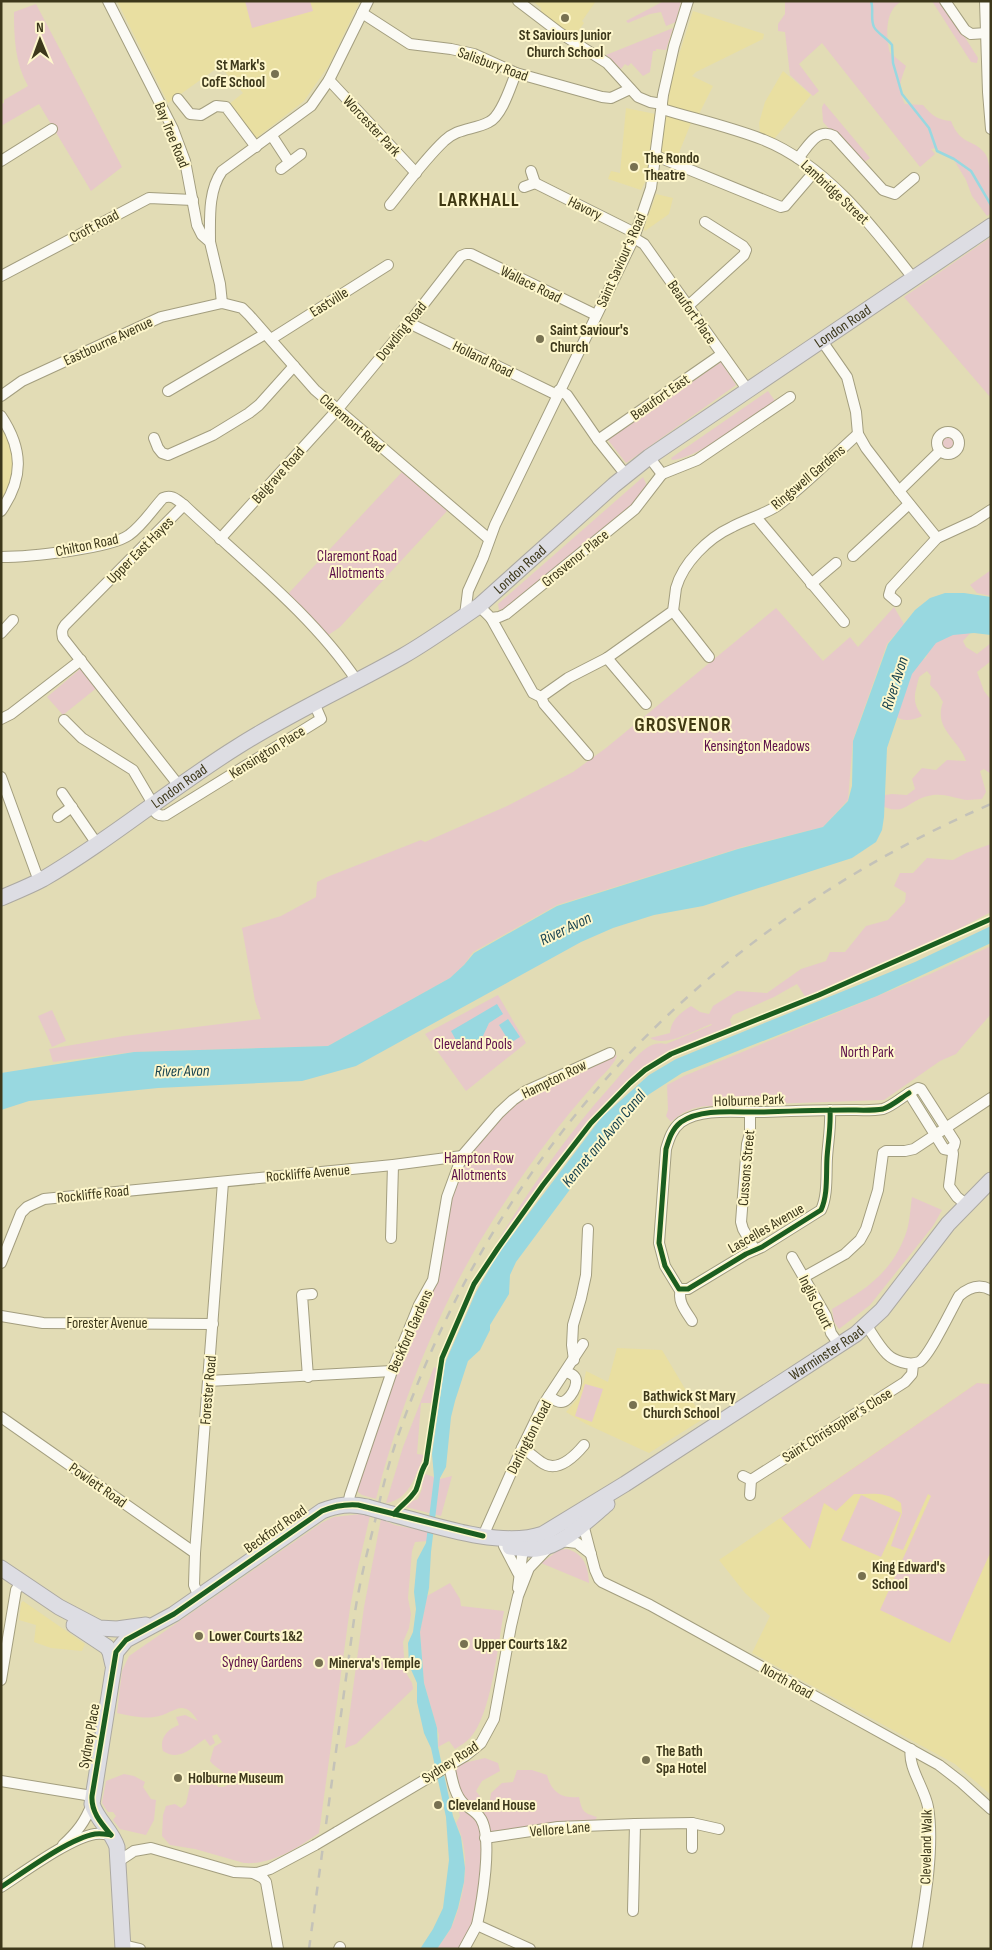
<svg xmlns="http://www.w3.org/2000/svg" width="992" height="1950" viewBox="0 0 992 1950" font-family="'Sofia Sans Condensed',sans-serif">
	<rect width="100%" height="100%" fill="#e2dcb5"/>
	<g fill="#e9dfa1">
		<path d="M117 1H360L329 65 304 101 255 139 228 105 243 93 220 66 168 103Z"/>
		<path d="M533 1H596L582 21 584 23 574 37 541 14V8Z"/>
		<path d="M693 11 764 34 763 39 696 72 692 76 713 86 699 114 691 123 676 160 652 150 648 176 641 190 608 179 611 171 620 173 626 108 665 116 674 70Z"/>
		<path d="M783 71 811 95 774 139 760 133 759 123 765 102Z"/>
		<path d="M656 194 673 198 669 214 645 231 642 227 651 209Z"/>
		<path d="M1 424 11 444 9 445 14 452 11 454 15 458 8 489 1 501Z"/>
		<path d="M617 1348 662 1350 703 1419 649 1453 586 1424 566 1412 578 1398 584 1381 586 1371 608 1382Z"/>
		<path d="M977 1383 991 1384 990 1794 955 1764 752 1653 770 1616 745 1593 719 1560Z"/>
		<path d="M23 1601 85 1644 82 1651 51 1648 34 1642 36 1625 19 1620 21 1603Z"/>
	</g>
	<g fill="#e7c9c9">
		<path d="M245 1H310L313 11 252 28Z"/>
		<path d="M664 1H681L676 22 666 26 661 12 650 14 628 23 626 21Z"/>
		<path d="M785 1H902C884 10 886 37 890 53L906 66C900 83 897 87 905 104L923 105C931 115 938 120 951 121 961 147 975 138 986 155 992 166 991 198 991 213L987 216 972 196 966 180 954 160 936 148 931 149 935 154 920 167 822 43 799 64 819 91 813 96 790 75 785 32 778 31V24L785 14Z"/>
		<path d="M932 1H942L978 58 977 63 971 62Z"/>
		<path d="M36 4 122 167 91 191 39 104 1 126V104L4 103V100L28 86C15 63 14 38 14 12Z"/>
		<path d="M673 28 666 50 656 49V51H653L650 72 643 76 631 63 628 66 625 64 621 69 606 55Z"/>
		<path d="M824 103 870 158 862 164 823 122 822 107Z"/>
		<path d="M991 237V398L904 297Z"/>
		<path d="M721 362 736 385 626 463 608 440Z"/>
		<path d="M768 391 775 401C753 416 697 459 672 460L671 458Z"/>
		<circle cx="948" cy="443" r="8"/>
		<path d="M402 472 447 511 340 627 327 636 287 595Z"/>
		<path d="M643 477 647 486 642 497 619 518 506 609 499 610 498 604Z"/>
		<path d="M991 570V596L977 593 970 585Z"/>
		<path d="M894 607 904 624 887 644 853 740 848 800 823 827 743 847 557 905 473 952 464 965 450 978 328 1046 134 1052 53 1062 49 1049 124 1036 261 1019 255 1001 242 928 281 916 316 897 317 882 327 877 421 840 425 842 507 806 573 772 606 748 776 608 823 661 850 637 858 647Z"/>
		<path d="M973 630 963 641 966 647 977 654 991 643V661L977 672 984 691 991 700V774L984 769 980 771 986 792 982 799C977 799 972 800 967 800 953 798 942 792 928 796 905 802 905 818 878 804L879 796 892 794 907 795 915 789 912 779 922 768 936 770 947 760 966 761C959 739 933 729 943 702L937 692 930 685 931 676 927 671 919 677C915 694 911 701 922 716 911 721 903 722 893 715L914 661 926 658C932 635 952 635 973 630Z"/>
		<path d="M80 669H82L99 686 63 715 47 697Z"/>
		<path d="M991 844V912L917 951 806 998 797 984 774 997 733 1015 730 1020 732 1026 724 1037H719L714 1032 711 1037 665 1054 635 1074 596 1115 541 1182 480 1271C518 1206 559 1144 609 1088 621 1075 632 1059 645 1049 652 1044 658 1042 666 1044L712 1025 711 1024C696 1030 665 1048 650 1038L670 1033C671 1020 680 1013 691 1006L700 1012 709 1014 713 1006 737 991 767 993 801 969 826 961 830 952H845L866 926 888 920 905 902 906 893 894 886 900 873H913L927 858 953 860 966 853Z"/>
		<path d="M991 946V1014L956 1054 940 1061 884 1100 708 1106C693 1107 682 1112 671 1122L666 1116 668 1110 667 1085 684 1076 928 975Z"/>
		<path d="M498 995 526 1043 466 1091 425 1034Z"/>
		<path d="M52 1010 66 1041 52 1047 38 1016Z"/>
		<path d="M617 1055C615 1065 599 1078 592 1087 556 1127 524 1172 495 1217 440 1302 401 1402 376 1499L362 1495 358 1492V1488L391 1385 439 1271 451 1198 465 1158 496 1122 521 1098Z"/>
		<path d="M912 1197 942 1210 933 1226 870 1305 839 1329 834 1322 832 1309C865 1290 891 1273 905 1236 910 1224 910 1210 912 1197Z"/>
		<path d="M434 1367 437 1368 432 1403H421L417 1454 424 1455C416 1474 410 1500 386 1503L403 1447Z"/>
		<path d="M977 1383 991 1384V1551L950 1643 880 1610 931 1496 928 1494 903 1550 891 1546 902 1513 901 1503C887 1491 871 1494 854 1494L836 1511 824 1503 810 1549 781 1518Z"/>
		<path d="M585 1384 603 1389 592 1422 575 1416Z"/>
		<path d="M422 1473 440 1479 452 1476 441 1516 406 1507 410 1502 418 1499 422 1489Z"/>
		<path d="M861 1495 901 1513 881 1557 841 1540Z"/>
		<path d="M361 1514 370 1516 356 1576 350 1608 319 1833C297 1848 272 1865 244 1863L195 1849 170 1845 162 1836 163 1815 166 1806 175 1804 181 1808 186 1804 191 1780 200 1774C211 1773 214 1778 218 1787H224L229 1784C226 1769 218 1771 210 1761L214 1747 222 1742 217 1734 212 1736 215 1743 210 1746 205 1739C191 1748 179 1762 163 1751 159 1739 167 1729 179 1725L176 1717 185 1715 198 1721C182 1696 175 1714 154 1717 142 1719 128 1715 117 1713L122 1671 129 1656 323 1522 334 1517Z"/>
		<path d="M381 1519 395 1525 429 1532 428 1541 415 1542 412 1551 408 1598 411 1614 409 1628 403 1642 405 1671 412 1683 413 1689 356 1744 345 1748 364 1607Z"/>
		<path d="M567 1549C584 1554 588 1566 589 1583L541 1563 559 1550Z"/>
		<path d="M450 1583 460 1599 461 1606 504 1611C498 1643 492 1714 470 1738 466 1742 460 1746 455 1749L449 1741 438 1747 439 1735 424 1683 420 1632 427 1596Z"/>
		<path d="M485 1758 498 1763 500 1771 482 1781 476 1791 481 1798 477 1810 482 1815 489 1807 491 1793 502 1783 513 1782 517 1770H532L547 1775C551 1792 562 1799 579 1797 582 1811 583 1813 597 1817L595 1821 544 1825 480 1836 483 1887 475 1918 460 1949H437C442 1941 448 1934 452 1926 465 1896 472 1853 456 1823L460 1816 451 1785 452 1769 464 1763Z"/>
		<path d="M124 1774 134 1776 145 1782 143 1787 151 1799 156 1800 154 1820 146 1835 120 1829 113 1820 116 1816 113 1812H108L102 1803 106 1781Z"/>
	</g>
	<g fill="#98d8e0">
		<path d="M945 593H964L991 597V635L974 633 953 635 936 643 912 674 887 748 884 817 882 830 876 842 852 858 703 906 654 915 613 928 581 942 356 1066 302 1081 158 1088 29 1101 1 1110V1073L134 1052 328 1046 450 978 464 965 474 953 557 906 738 849 823 827 848 801 852 786 853 741 888 644 915 610 930 598Z"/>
		<path d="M991 926V943L877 996 682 1073 648 1095 609 1137 516 1262 510 1275 509 1294 490 1325V1330L480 1350 468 1361 455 1401 451 1417 446 1467 440 1478 431 1552 429 1588 420 1632 424 1683 437 1728 438 1747 453 1816 461 1837 465 1868 464 1882 458 1908 451 1928 437 1949H420L433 1929 443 1908 449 1860 446 1817 431 1748 424 1733 417 1702V1683L409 1665 408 1643 413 1632 416 1609 414 1592 417 1560 426 1543 434 1477 432 1454 445 1363 476 1292 498 1254 601 1118 649 1075 676 1059 915 962Z"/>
		<path d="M497 1004 503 1014 489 1023 483 1036 478 1042 464 1044 457 1042 451 1031Z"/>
		<path d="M508 1019 520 1037 510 1043 499 1025Z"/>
	</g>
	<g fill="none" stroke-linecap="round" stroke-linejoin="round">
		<path stroke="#98d8e0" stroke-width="2.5" d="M871 1C874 9 870 19 874 27 878 34 887 38 892 45L893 63 902 94 929 128 937 151 954 159 971 171 991 205"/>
		<g stroke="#a39e7f" stroke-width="12">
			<g id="minor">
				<path d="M108 1 173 129 185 161 197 225 202 235 210 242 220 284 222 303"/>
				<path d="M518 1 560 33 607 63 638 97 650 102 662 104"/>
				<path d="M945 1 965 30 971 34 987 33"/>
				<path d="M985 1 988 92 991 129"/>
				<path d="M362 13 410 44 451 49 474 54 516 73 602 97 611 98 630 89"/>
				<path d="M329 80 416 173"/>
				<path d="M178 99 190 114 201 115 216 106 226 107 256 147"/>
				<path d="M662 109C695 119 731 127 764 140 826 165 873 227 913 278"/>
				<path d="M272 136 289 162"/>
				<path d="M656 156 781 207 785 206 815 171"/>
				<path d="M798 158C808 147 817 127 834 136L883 190 895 194 914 178"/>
				<path d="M1 161 52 129"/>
				<path d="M281 169 301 154"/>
				<path d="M535 183 635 233"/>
				<path d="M524 187 535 183 531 171"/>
				<path d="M390 205C407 184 424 160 444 141 457 128 474 130 489 122 502 116 511 85 516 73"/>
				<path d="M634 238 644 244 747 389"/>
				<path d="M210 242C210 218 208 191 222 171L311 106 329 80 368 1"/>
				<path d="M1 276 149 198 193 200"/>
				<path d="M688 306 744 255 746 250 743 246 705 222"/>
				<path d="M409 323 557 395"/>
				<path d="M271 339 388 265"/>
				<path d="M822 341 847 377 856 412 858 434 866 448 899 491 937 538"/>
				<path d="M559 390 567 395 598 440 626 475"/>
				<path d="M168 391 265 334"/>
				<path d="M1 396 22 381 161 317 222 303 242 308 249 315 315 390 489 539"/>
				<path d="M1 416C23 449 24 478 1 511"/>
				<circle cx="948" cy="443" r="11"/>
				<path d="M154 438 158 448 162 453 168 455 213 435 249 413 259 405 294 366"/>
				<path d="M598 440 722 354"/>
				<path d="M649 457 662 474 697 460 790 397"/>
				<path d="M899 491 940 451"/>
				<path d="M756 517 844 622"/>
				<path d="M220 539 337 410 409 323 461 256 466 254H471L596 315"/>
				<path d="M853 556 909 504"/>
				<path d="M1 557C27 557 110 549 129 535 142 526 152 510 163 498 172 494 177 500 184 505"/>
				<path d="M811 584 836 563"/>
				<path d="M896 601 889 595 891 588 937 538 974 521 991 510"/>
				<path d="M479 606 491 618 499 617 506 614 635 509 662 474"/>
				<path d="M673 611 709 657"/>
				<path d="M465 615 468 591 483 558 495 525 634 238 651 188 663 95 674 46 688 1"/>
				<path d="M491 618 533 693 541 697"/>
				<path d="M1 633 13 620"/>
				<path d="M607 658 646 704"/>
				<path d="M541 697 568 678 607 658 673 611C674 604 675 596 676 588 683 563 708 538 732 527 747 519 763 515 777 506 806 485 831 458 858 434"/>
				<path d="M541 697 544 704 588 755"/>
				<path d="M1 719 11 714 81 660"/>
				<path d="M64 720 82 738 133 770 153 804"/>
				<path d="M1 777 36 873 41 880"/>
				<path d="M180 787 63 638C62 633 61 630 65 625L184 505C242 560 312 614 357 681"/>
				<path d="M62 793 97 844"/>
				<path d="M151 806C155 812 157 817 166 815L321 719 314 703"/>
				<path d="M58 817 72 807"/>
				<path d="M918 1088 921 1089 955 1142 954 1146 949 1150 944 1149 909 1093Z"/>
				<path d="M830 1110C831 1127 828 1142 827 1158 826 1175 828 1195 821 1210L762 1247 746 1254 688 1289H679L665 1266 659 1243 666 1149C669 1139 672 1129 681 1122 703 1107 739 1113 764 1112 792 1111 820 1110 848 1110 859 1110 872 1111 883 1109 892 1106 901 1098 909 1093"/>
				<path d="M750 1112V1133L747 1144 741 1222 743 1229 755 1250"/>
				<path d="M952 1148 953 1154 949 1186 957 1197 967 1205"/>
				<path d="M391 1238 393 1165"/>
				<path d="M792 1257 826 1316 831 1333 840 1346"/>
				<path d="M1 1263 21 1213 27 1207 44 1199 393 1165 462 1156"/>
				<path d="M804 1277 845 1254 860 1240 866 1229 878 1190 883 1153 886 1151H905L914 1149 991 1098"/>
				<path d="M681 1289C677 1302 686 1311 692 1321"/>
				<path d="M1 1316 43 1323 213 1324"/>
				<path d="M867 1326C873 1335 879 1346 887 1354 894 1361 909 1366 919 1362 929 1357 952 1308 959 1296 968 1288 979 1283 991 1290"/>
				<path d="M574 1360 572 1345 573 1325 581 1298 586 1275 588 1229"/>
				<path d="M308 1377 302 1295 312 1294"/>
				<path d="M208 1381 392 1371"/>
				<path d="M549 1396C553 1399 556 1402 561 1402 569 1402 581 1383 574 1376 572 1374 569 1373 566 1372"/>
				<path d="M1 1417 195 1553"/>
				<path d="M522 1448C529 1452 534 1457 541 1462 557 1474 574 1457 584 1445"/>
				<path d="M743 1476 751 1480 750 1495"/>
				<path d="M751 1480 905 1382 912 1374 913 1364"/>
				<path d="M348 1504 350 1495 392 1371 419 1305 433 1280 447 1197 462 1156 499 1113 513 1100 526 1091 610 1053"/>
				<path d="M583 1524 595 1570 599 1579 602 1582 650 1605 939 1765 961 1782 991 1809"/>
				<path d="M483 1536 522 1448 543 1405 583 1344"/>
				<path d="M561 1541 577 1543 591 1554"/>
				<path d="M504 1546 518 1573"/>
				<path d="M518 1588 522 1556 525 1549"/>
				<path d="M199 1597 194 1585 195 1553 223 1182"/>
				<path d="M1 1680 16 1590 21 1583"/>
				<path d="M911 1749C907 1766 925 1789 928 1807 935 1848 924 1907 917 1949"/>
				<path d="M449 1765C452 1778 454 1795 464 1804 470 1809 477 1812 481 1819 493 1839 482 1902 477 1925L530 1949"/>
				<path d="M1 1781 92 1796"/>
				<path d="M692 1823V1848"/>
				<path d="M337 1832 465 1756 481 1743 494 1719 511 1626 518 1596 529 1568 549 1547"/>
				<path d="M485 1838 558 1827 635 1824 692 1823 719 1829"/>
				<path d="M63 1845C77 1832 85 1822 92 1804"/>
				<path d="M119 1861 134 1851 151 1848 234 1872 257 1873 270 1869 315 1845"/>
				<path d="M253 1873 263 1878 266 1882 278 1949"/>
				<path d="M1 1887C24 1872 70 1838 95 1834 101 1833 105 1834 111 1835"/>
				<path d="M633 1911 635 1824"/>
				<path d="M123 1945 140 1949"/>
				<path d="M339 1949 340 1947"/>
				<path d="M464 1949 477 1925"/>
			</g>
		</g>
		<g stroke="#aca9a2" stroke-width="17">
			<g id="highway">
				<path id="s1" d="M1 898C15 892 30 886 43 879 110 840 171 788 237 747 290 713 348 687 403 656 429 641 454 623 479 606L614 485 649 457 991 226"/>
				<path id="s2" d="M388 1513C431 1524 500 1549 543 1534L625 1484 856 1334 882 1310 948 1224 991 1180"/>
				<path d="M510 1547C519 1548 528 1550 537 1549 561 1547 589 1519 607 1504"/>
				<path d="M1 1568 59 1607 99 1628 117 1629 146 1625"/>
				<path d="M74 1625 107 1647 110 1652 113 1665"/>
				<path d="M123 1949 117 1847C112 1831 97 1820 92 1804L116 1652 126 1640 174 1614 322 1511C337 1505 350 1503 367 1507"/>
			</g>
		</g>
		<use href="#minor" stroke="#fbfaf4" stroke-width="10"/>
		<use href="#highway" stroke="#dddde3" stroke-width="15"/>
		<path stroke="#c4c2b8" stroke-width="2.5" stroke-dasharray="9 9" stroke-linecap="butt" d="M309 1949 355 1612C360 1580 368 1549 376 1517 382 1491 388 1465 397 1439 497 1147 708 926 991 804"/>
		<g stroke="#a39e7f" stroke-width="12" stroke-linecap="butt">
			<path id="minor-bridge" d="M315 1845 337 1832"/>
		</g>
		<g stroke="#aca9a2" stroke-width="17" stroke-linecap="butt">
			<path id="highway-bridge" d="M367 1507 388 1513"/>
		</g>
		<use href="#minor-bridge" stroke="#fbfaf4" stroke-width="10"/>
		<use href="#highway-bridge" stroke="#dddde3" stroke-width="15"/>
		<g stroke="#fef7cc" stroke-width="8">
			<g id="cycleway">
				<path d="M830 1110C831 1127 828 1142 827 1158 826 1175 828 1195 821 1210L762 1247 746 1254 688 1289H679L665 1266 659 1243 666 1149C669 1139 672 1129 681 1122 703 1107 739 1113 764 1112 792 1111 820 1110 848 1110 859 1110 872 1111 883 1109 892 1106 901 1098 909 1093"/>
				<path d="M394 1514C401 1505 410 1500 416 1490 420 1480 420 1472 426 1463L442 1358 474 1284 498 1248 543 1185 591 1123 630 1083 645 1070 671 1054 819 995 991 919"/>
				<path d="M111 1835C101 1823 91 1812 92 1796L116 1652 126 1640 174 1614 322 1511C334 1506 345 1504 358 1505L483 1536"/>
				<path d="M1 1887C24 1872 70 1838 95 1834 101 1833 105 1834 111 1835"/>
			</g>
		</g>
		<use href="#cycleway" stroke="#1b5e20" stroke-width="5"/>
	</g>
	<g fill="#777151" stroke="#fef7cc" stroke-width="2">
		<circle cx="565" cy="18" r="5"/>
		<circle cx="275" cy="74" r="5"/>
		<circle cx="634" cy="167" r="5"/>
		<circle cx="540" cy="339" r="5"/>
		<circle cx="633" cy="1405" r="5"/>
		<circle cx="862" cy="1576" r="5"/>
		<circle cx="199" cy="1636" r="5"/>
		<circle cx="464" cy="1644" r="5"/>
		<circle cx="319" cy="1663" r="5"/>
		<circle cx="646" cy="1760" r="5"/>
		<circle cx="178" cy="1778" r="5"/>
		<circle cx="438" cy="1805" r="5"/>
	</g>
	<g text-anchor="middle" stroke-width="4" stroke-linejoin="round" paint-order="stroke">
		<g font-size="15" font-weight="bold" fill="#3d381b" stroke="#fef7cc" text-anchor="start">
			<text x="565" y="40" text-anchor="middle">St Saviours Junior<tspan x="565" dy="17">Church School</tspan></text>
			<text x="265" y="70" text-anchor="end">St Mark's<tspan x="265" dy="17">CofE School</tspan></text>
			<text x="644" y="163">The Rondo<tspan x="644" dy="17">Theatre</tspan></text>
			<text x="550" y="335">Saint Saviour's<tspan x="550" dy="17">Church</tspan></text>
			<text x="643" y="1401">Bathwick St Mary<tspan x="643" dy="17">Church School</tspan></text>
			<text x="872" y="1572">King Edward's<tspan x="872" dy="17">School</tspan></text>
			<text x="209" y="1641">Lower Courts 1&amp;2</text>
			<text x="474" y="1649">Upper Courts 1&amp;2</text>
			<text x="329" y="1668">Minerva's Temple</text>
			<text x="656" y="1756">The Bath<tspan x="656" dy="17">Spa Hotel</tspan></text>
			<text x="188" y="1783">Holburne Museum</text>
			<text x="448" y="1810">Cleveland House</text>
		</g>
		<g font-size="15" fill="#3d381b" stroke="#fef7cc">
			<text transform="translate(493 64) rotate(20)" y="5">Salisbury Road</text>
			<text transform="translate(372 126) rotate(47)" y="5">Worcester Park</text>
			<text transform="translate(172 135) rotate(68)" y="5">Bay Tree Road</text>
			<text transform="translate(835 192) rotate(43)" y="5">Lambridge Street</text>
			<text transform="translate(585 208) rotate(26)" y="5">Havory</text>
			<text transform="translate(94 226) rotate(-28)" y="5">Croft Road</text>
			<text transform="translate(621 260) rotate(-66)" y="5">Saint Saviour's Road</text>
			<text transform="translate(531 284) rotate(26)" y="5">Wallace Road</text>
			<text transform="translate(329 302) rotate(-32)" y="5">Eastville</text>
			<text transform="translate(692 312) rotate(55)" y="5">Beaufort Place</text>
			<text dy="5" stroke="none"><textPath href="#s1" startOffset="1021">London Road</textPath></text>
			<text transform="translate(401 331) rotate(-51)" y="5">Dowding Road</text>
			<text transform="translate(108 341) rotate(-25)" y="5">Eastbourne Avenue</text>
			<text transform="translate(483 359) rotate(26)" y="5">Holland Road</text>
			<text transform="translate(660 397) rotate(-35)" y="5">Beaufort East</text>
			<text transform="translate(352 423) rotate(41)" y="5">Claremont Road</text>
			<text transform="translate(278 475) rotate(-48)" y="5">Belgrave Road</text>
			<text transform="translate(808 477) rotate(-40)" y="5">Ringswell Gardens</text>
			<text transform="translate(87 545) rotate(-12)" y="5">Chilton Road</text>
			<text transform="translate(140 550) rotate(-45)" y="5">Upper East Hayes</text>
			<text transform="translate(575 558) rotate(-39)" y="5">Grosvenor Place</text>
			<text dy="5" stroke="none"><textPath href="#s1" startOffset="616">London Road</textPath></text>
			<text transform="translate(267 752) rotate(-32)" y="5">Kensington Place</text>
			<text dy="5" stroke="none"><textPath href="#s1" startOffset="211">London Road</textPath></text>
			<text transform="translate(554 1079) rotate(-26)" y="5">Hampton Row</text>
			<text transform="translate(749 1100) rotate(-2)" y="5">Holburne Park</text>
			<text transform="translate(746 1168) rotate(-85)" y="5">Cussons Street</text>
			<text transform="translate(308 1173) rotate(-5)" y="5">Rockliffe Avenue</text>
			<text transform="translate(93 1194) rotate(-6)" y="5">Rockliffe Road</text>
			<text transform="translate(766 1228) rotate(-30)" y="5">Lascelles Avenue</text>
			<text transform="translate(816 1302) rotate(63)" y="5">Inglis Court</text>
			<text x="107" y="1328">Forester Avenue</text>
			<text transform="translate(410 1331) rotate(-66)" y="5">Beckford Gardens</text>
			<text dy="5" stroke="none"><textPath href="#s2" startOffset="495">Warminster Road</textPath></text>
			<text transform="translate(208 1390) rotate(-85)" y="5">Forester Road</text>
			<text transform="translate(837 1425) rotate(-32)" y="5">Saint Christopher's Close</text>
			<text transform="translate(529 1437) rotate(-63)" y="5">Darlington Road</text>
			<text transform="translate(98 1485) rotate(35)" y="5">Powlett Road</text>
			<text transform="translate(275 1529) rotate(-35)" y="5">Beckford Road</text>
			<text transform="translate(787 1681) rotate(29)" y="5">North Road</text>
			<text transform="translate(89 1736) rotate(-80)" y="5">Sydney Place</text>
			<text transform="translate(450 1762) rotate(-33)" y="5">Sydney Road</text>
			<text transform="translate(560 1829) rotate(-5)" y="5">Vellore Lane</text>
			<text transform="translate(926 1847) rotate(-89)" y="5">Cleveland Walk</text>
		</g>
		<g font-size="15" fill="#5c0e4a" stroke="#fef7cc">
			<text x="357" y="561">Claremont Road<tspan x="357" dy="17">Allotments</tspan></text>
			<text x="757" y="751">Kensington Meadows</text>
			<text x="473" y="1049">Cleveland Pools</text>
			<text x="867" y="1057">North Park</text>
			<text x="479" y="1163">Hampton Row<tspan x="479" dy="17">Allotments</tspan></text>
			<text x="262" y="1667">Sydney Gardens</text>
		</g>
		<g font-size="16" font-style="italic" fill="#1a4450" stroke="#fef7cc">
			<text transform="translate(894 683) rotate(-72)" y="6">River Avon</text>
			<text transform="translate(565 928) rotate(-26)" y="6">River Avon</text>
			<text transform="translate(182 1070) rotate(-1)" y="6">River Avon</text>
			<text transform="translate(603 1138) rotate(-50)" y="6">Kennet and Avon Canal</text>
		</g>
		<g font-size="20" font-weight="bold" letter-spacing="1" fill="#3f3812" stroke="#fef7cc">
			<text x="479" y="206">LARKHALL</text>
			<text x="683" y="731">GROSVENOR</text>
		</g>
	</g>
	<rect width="992" height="1950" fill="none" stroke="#3d381b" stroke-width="5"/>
	<g transform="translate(40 40) rotate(359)" stroke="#fef7cc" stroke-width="4" paint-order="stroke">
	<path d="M0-4L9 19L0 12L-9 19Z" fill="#3d381b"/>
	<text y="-8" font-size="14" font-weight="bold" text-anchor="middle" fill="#3d381b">N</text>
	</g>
</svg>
